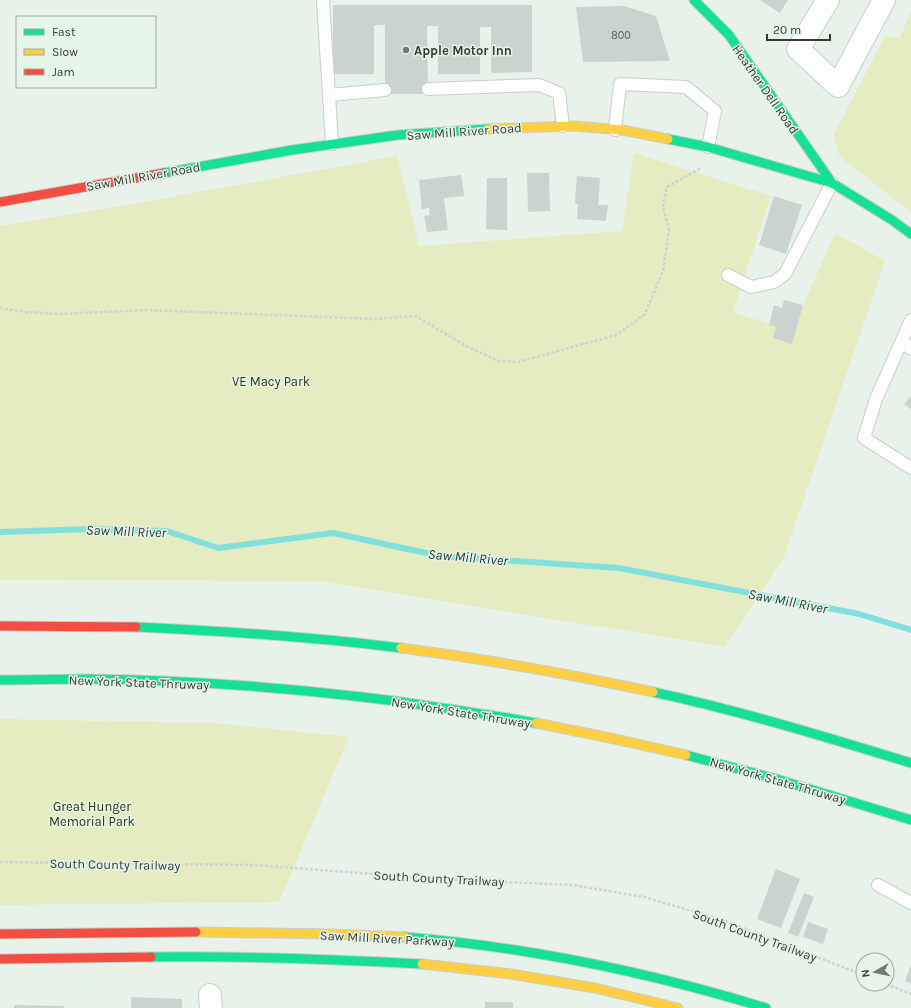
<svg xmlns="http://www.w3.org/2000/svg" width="911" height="1008" viewBox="0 0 911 1008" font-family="Karla,sans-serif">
	<rect width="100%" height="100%" fill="#e8f2eb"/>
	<g fill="#e6ecc1">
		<path d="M911 11V212L840 157 833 136 885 36 900 38Z"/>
		<path d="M634 153 771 196 733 312 792 331 835 233 885 261 784 557 725 647 318 581 0 580V226L110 208 397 156 419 246 622 231Z"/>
		<path d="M0 719 215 723 349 737 279 902 0 905Z"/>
	</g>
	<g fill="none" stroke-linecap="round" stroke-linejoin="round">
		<path stroke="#81dfdc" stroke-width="6" d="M0 532 89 529 167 531 218 548 333 533 440 556 619 568 859 614 911 630"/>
	</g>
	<g fill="#cbd3ce">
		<path d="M760 0H788L780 13Z"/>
		<path d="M333 5H532V72L491 73V27H480V74H438V26H427L428 94H385V25H374V74H333Z"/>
		<path d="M624 6 656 16 670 61 583 62 576 7Z"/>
		<path d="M527 173H549L550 211 528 212Z"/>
		<path d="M461 175 464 196 444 198 448 230 427 232 424 216 430 215 429 208 422 209 419 180Z"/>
		<path d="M577 176 600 178 598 205H608L606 221 577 219 578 204 575 203Z"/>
		<path d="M487 178H507V230L486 229Z"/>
		<path d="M774 196 802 205 786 254 759 245Z"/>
		<path d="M784 300 803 305 792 344 773 338 776 327 769 325 774 305 782 308Z"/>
		<path d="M911 396V409L904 404Z"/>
		<path d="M776 869 800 879 781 928 757 919Z"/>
		<path d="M804 893 814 897 798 937 788 933Z"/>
		<path d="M808 922 828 929 823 944 803 937Z"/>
		<path d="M911 965V984L905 981Z"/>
		<path d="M131 997 182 999V1008H131Z"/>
		<rect x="485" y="1002" width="28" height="6"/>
		<path d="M14 1005 64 1006V1008H14Z"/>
	</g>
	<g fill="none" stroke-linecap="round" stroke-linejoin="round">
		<g stroke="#c8cfca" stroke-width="14">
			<g id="lane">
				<path d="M323 1 329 95"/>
				<path d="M428 89 539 85 559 93 563 126"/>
				<path d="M615 130 620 84 686 87 715 111 708 147"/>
				<path d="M332 144 329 95 385 90"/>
				<path d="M728 275 751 287 774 282 785 274 832 183"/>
				<path d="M911 320 876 399 864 438 911 468"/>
				<path d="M902 341 911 349"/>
				<path d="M878 885 911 903"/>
			</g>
		</g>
		<g stroke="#c8cfca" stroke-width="24">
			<g id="street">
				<path d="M828 0 798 49 838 86 884 0"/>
				<path d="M210 995 211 1008"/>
			</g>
		</g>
		<g stroke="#c8cfca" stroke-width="11">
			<g id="fast">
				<path d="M694 0 729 35 832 183"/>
				<path d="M668 139 708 147 832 183 892 220 911 234"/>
				<path d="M164 173 292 150 398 135 488 129"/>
				<path d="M136 627C225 631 313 637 401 648"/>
				<path d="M0 680C29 680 58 679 88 679 190 680 293 688 395 701 442 708 489 714 536 723"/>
				<path d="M653 692C741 711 826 737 911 763"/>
				<path d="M686 755 780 780 911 820"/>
				<path d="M405 937C528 947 648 972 766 1008"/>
				<path d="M151 957C241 956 331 959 422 964"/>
			</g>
		</g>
		<g stroke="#c8cfca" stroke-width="11">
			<g id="slow">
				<path d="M488 129 574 126 622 130 668 139"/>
				<path d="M401 648C486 659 569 674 653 692"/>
				<path d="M536 723 615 739 686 755"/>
				<path d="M196 932 333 934 405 937"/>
				<path d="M422 964 511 974 595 988 678 1008"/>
			</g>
		</g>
		<g stroke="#c8cfca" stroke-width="11">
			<g id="jam">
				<path d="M0 202 164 173"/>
				<path d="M0 626 136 627"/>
				<path d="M0 934 196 932"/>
				<path d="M0 959 151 957"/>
			</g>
		</g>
		<g stroke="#cfd2d0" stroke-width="2.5" stroke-dasharray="3 2" stroke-linecap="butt">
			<path d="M0 308 25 312 59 314 147 310 375 319 416 316 466 346 499 361 518 362 616 335 645 314 663 271 669 230 663 206 667 187 701 168"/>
			<path d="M0 862 254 865 454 880 573 885 644 897 723 920 863 975"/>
			<path d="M886 984 911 994"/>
		</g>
		<use href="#lane" stroke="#fcfdfc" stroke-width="12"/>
		<use href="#street" stroke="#fcfdfc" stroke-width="22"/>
		<use href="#fast" stroke="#16e098" stroke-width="9"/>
		<use href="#slow" stroke="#ffcf43" stroke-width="9"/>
		<use href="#jam" stroke="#f24e42" stroke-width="9"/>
	</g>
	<circle fill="#727a75" stroke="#e5f5e9" stroke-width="1.5" cx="406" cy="50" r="4"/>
	<g text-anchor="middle" stroke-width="3" stroke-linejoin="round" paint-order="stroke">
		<g font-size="11" fill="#59605b">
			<text x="621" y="39">800</text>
		</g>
		<g font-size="13" font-weight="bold" fill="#333a35" stroke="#e5f5e9" text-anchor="start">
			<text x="414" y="55">Apple Motor Inn</text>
		</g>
		<g font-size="13" fill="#333a35" stroke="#e5f5e9">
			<text transform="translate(766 89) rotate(55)" y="5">Heather Dell Road</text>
			<text transform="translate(464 131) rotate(-4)" y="5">Saw Mill River Road</text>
			<text transform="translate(143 176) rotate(-10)" y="5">Saw Mill River Road</text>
			<text transform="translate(139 682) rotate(2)" y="5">New York State Thruway</text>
			<text transform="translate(461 712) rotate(9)" y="5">New York State Thruway</text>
			<text transform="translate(778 780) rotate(16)" y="5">New York State Thruway</text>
			<text transform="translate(115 864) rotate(1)" y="5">South County Trailway</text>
			<text transform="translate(439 878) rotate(3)" y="5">South County Trailway</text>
			<text transform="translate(755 935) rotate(20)" y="5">South County Trailway</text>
			<text transform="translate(387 938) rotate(3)" y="5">Saw Mill River Parkway</text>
		</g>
		<g font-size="13" fill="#33340d" stroke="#e5f5e9">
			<text x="271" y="386">VE Macy Park</text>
			<text x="92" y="811">Great Hunger<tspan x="92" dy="15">Memorial Park</tspan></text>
		</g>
		<g font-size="14" font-style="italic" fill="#1e3534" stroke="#e5f5e9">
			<text transform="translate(126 531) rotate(2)" y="5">Saw Mill River</text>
			<text transform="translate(468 557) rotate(5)" y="5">Saw Mill River</text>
			<text transform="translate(788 601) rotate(11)" y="5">Saw Mill River</text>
		</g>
	</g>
	<rect x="16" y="16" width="140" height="72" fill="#e5f5e9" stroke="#9eaaa1"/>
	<rect x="24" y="29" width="20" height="6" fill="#16e098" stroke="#9eaaa1"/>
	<text x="52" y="36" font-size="12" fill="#333a35">Fast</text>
	<rect x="24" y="49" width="20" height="6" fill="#ffcf43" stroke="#9eaaa1"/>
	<text x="52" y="56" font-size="12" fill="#333a35">Slow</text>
	<rect x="24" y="69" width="20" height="6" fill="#f24e42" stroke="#9eaaa1"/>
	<text x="52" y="76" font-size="12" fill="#333a35">Jam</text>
	<g transform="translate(875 972) rotate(261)"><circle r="19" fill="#e5f5e9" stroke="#9eaaa1"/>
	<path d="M0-3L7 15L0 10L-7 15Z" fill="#727a75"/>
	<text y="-6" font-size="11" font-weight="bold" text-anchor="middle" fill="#333a35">N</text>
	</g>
	<path d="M767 34v6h63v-6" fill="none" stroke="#333a35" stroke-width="2"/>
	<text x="773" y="34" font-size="12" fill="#333a35" stroke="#e5f5e9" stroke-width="3" paint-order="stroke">20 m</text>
</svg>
